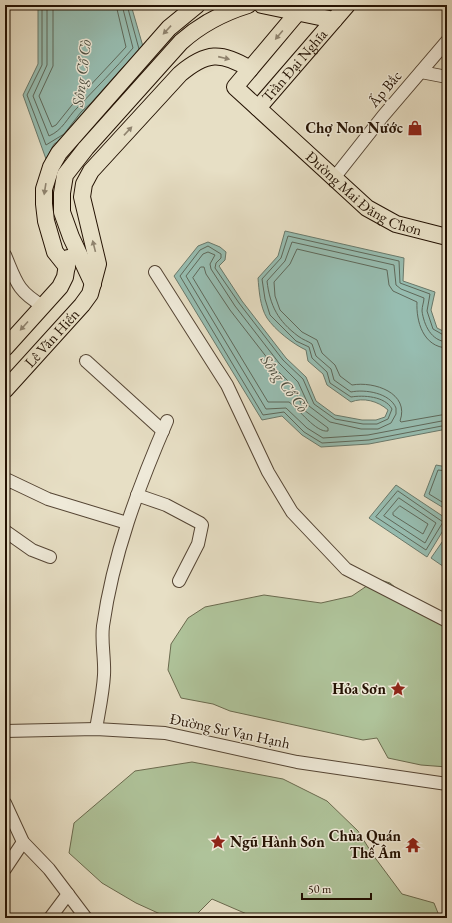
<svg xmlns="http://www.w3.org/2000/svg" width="452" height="923" viewBox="0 0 452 923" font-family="'EB Garamond',serif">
	<rect width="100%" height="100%" fill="#e7dfc5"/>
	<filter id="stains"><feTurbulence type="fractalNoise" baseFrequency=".005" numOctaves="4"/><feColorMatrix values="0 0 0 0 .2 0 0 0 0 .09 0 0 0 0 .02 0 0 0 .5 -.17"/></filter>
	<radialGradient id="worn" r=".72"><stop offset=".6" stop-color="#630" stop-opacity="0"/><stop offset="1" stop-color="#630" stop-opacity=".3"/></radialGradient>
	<g fill="#afc39a" stroke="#6a6a4e">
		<path d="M377 579 390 583 421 609 447 624V767L421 765 388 758 377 738 363 740 230 711 213 704 181 698 168 670 171 644 188 618 205 607 264 595 321 603 352 596Z"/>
		<path d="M192 762 283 779 327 801 358 831 373 855 402 894 434 903 440 918H256L212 899 193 918H169L136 903 102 883 69 853 74 823 135 771Z"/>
	</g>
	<g fill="#97bdb1" stroke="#69796b">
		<path d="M38 5H131L144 50 66 137 54 144 46 159 23 95 38 64Z"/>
		<path d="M285 231 404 258 403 281 435 292 431 310 437 328 447 333V429L369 444 321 447 302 435 282 416 262 420 174 276 198 246 208 242 220 247 226 252 225 260 219 266 242 301 286 358 306 377 316 401 335 415 362 420H376L385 417 388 410C378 401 363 397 351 402L327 385 323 374 308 361 306 350C293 344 275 330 267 318 260 307 259 290 258 278L278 256Z"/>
		<path d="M436 465 447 467V510L424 496Z"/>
		<path d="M396 485 447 519V524L427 557 369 518Z"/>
		<path d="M447 535V569L431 558Z"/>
	</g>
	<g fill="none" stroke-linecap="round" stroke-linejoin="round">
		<g stroke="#5e685a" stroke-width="1">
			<path d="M42 5V65L27 95 46 145 64 134 81 112 91 103 124 66"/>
			<path d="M47 5V65L33 96 49 136C63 130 67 118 77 108 96 88 115 69 133 48L122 5"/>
			<path d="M53 5V66L39 96 52 127 56 125 72 105 126 47 116 5"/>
			<path d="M127 5 139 49"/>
			<path d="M201 267H204L206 274 230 310 275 368 293 386 304 410 328 428V431C316 433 299 409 289 402H268L193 278Z"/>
			<path d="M447 337 433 329 427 311 430 294 400 283 399 261 288 236 281 258 262 279 265 299 270 315 296 341 309 347 312 358 327 372 330 383 351 397C363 395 385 396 392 409L388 419 377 424H363L335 419 314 404 303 379 283 360 239 303 215 268 216 263 221 258V254L208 246 200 250 180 276 263 415 284 412 304 432 322 443 369 440 447 425"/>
			<path d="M447 342C431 341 424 325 422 311 422 306 424 302 424 298L401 289 396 285 394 265 292 242 285 261 267 281C270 306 278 321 298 336 303 340 308 341 312 344L316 356 331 369 334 380 351 392C365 389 390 393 396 408V414L391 423 378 429H361L330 422 309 406 298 382 279 363 235 306 211 269 210 264 215 255 208 252 203 254 186 276 266 409 286 408 307 428 323 438 368 435 447 420"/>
			<path d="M447 348C423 347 416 321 417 302L393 291 389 285 387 270 297 249 290 264 274 282 275 296 280 310 302 332 317 340 322 353 335 365 340 376 352 385C374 381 410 393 400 421L401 422 447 414"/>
			<path d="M447 471 438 470 429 494 447 505"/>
			<path d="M398 491 443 522 426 550 376 517Z"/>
			<path d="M399 498 436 523 425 543 384 516Z"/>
			<path d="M400 506 428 524 423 534 393 515V513Z"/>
		</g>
		<g stroke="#554534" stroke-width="14">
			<g id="minor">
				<path d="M421 72 447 77"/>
				<path d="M334 178 383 116 447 41"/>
				<path d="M5 255C16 281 17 291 43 306"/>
				<path d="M155 272 227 385 268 472 292 512 346 569 447 621"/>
				<path d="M86 361 163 431"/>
				<path d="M5 485 8 480 48 499 127 523"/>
				<path d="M137 495 166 505 200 523 202 525 198 544 179 581"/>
				<path d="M5 531 32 550 50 557"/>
				<path d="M96 729C99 711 103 693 104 675 105 659 101 642 103 626 113 555 138 488 167 421"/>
				<path d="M5 731 96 729 165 733 297 762 447 784"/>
				<path d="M5 803 23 842 49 869 86 918"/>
				<path d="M5 869 23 842"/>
				<path d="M50 918 68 894"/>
			</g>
		</g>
		<g stroke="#241203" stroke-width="18">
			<g id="major">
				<path d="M262 5 334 20"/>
				<path id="s1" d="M304 5 235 87 367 208 396 224 447 237"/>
				<path id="s2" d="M258 108 347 5"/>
				<path d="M67 267 55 252 46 221 44 204V189L51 167 59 153 169 28 197 5"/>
				<path d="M93 284 71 237 62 212V193L65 175 86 148 181 42C200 25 222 13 248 5"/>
				<path d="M5 348 60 287 65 277 68 258"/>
				<path id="s3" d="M5 390 82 305 90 294 98 264 82 197 84 184 91 171 180 74C206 52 221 51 250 69"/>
			</g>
		</g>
		<use href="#minor" stroke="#efead9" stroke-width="12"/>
		<use href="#major" stroke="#e7dfc5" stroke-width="16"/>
	</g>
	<defs><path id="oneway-solid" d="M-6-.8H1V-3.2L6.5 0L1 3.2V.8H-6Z"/></defs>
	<g fill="#8f836e">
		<use href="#oneway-solid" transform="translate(167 30) rotate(133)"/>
		<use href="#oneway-solid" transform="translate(279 35) rotate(130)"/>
		<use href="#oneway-solid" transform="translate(224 58) rotate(13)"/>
		<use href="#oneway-solid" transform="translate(128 131) rotate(-47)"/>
		<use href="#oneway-solid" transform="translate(45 189) rotate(99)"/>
		<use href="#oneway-solid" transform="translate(94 246) rotate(-104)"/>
		<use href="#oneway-solid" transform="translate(24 326) rotate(132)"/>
	</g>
	<defs>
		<g id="shop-bare" transform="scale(1.2)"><path d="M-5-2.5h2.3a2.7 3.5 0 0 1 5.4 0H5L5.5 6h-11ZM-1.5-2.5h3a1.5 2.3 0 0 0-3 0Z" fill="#8f2418" stroke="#efead9" stroke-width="2.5" paint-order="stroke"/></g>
		<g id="sight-bare" transform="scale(1.2)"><path d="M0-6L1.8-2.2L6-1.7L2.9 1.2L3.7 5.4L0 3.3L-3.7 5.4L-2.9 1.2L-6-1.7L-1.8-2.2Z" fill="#8f2418" stroke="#efead9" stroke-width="2.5" paint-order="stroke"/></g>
		<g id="temple-bare" transform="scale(1.2)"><path d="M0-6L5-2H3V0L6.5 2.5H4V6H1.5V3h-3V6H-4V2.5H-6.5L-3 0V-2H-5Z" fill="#8f2418" stroke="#efead9" stroke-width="2.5" paint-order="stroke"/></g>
	</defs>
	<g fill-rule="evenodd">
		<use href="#shop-bare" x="415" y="128"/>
		<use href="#sight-bare" x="398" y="689"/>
		<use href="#sight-bare" x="218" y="842"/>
		<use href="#temple-bare" x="413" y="845"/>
	</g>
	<g text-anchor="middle" stroke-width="3" stroke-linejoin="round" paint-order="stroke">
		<g font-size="15" fill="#241203" stroke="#efead9">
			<text dy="5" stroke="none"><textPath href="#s2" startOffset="56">Trần Đại Nghĩa</textPath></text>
			<text transform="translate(385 89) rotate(-50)" y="5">Ấp Bắc</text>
			<text dy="5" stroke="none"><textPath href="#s1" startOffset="276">Đường Mai Đăng Chơn</textPath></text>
			<text dy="5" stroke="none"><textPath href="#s3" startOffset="70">Lê Văn Hiến</textPath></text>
			<text transform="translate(230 731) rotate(12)" y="5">Đường Sư Vạn Hạnh</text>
		</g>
		<g font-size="15" font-weight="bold" fill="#241203" stroke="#efead9" text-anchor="end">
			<text x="403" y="133">Chợ Non Nước</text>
			<text x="386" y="694">Hỏa Sơn</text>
			<text x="401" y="841">Chùa Quán<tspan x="401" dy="17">Thế Âm</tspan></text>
			<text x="230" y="847" text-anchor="start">Ngũ Hành Sơn</text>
		</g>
		<g font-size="16" font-style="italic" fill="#4c4e40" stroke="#efead9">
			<text transform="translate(81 73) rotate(-83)" y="6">Sông Cổ Cò</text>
			<text transform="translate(285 383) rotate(53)" y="6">Sông Cổ Cò</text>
		</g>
	</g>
	<rect width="452" height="923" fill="none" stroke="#e7dfc5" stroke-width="20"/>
	<rect x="6" y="6" width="440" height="911" fill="none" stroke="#241203" stroke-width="2"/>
	<rect x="10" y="10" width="432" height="903" fill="none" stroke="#241203"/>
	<path d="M302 893v6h69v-6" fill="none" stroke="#241203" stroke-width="2"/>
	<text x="308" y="893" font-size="12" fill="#241203" stroke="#efead9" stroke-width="3" paint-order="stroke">50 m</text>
	<rect width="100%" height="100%" filter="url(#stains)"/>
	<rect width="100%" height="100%" fill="url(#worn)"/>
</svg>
